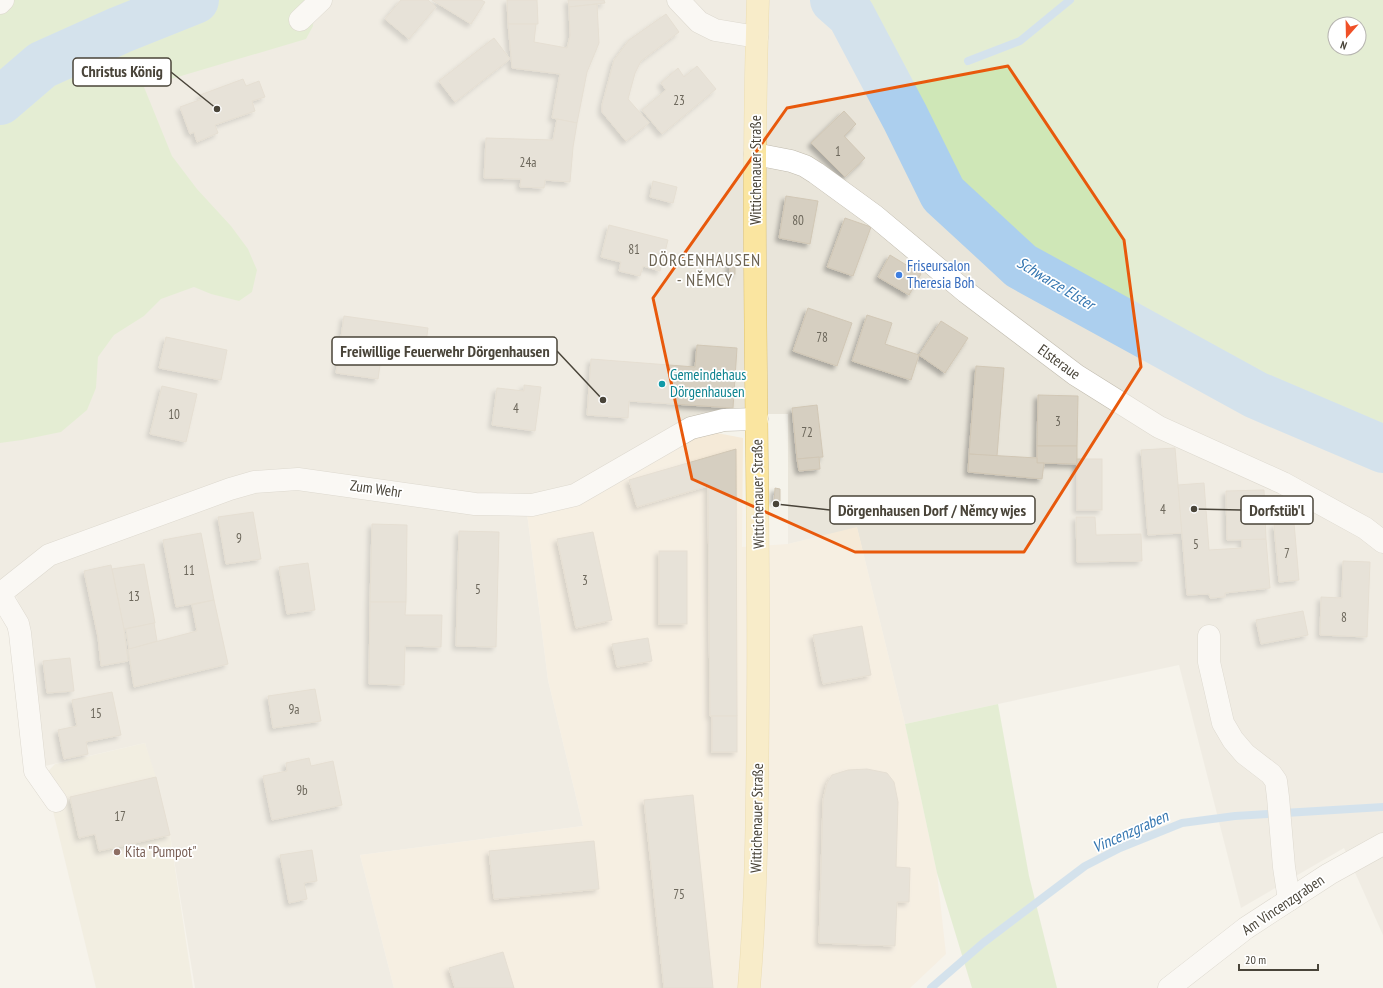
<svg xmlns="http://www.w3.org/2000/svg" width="1383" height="988" viewBox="0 0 1383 988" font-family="'PT Sans Narrow',sans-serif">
	<defs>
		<filter id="shadow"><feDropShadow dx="-3.5" dy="3.5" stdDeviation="2" flood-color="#0004"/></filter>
	</defs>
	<rect width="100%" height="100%" fill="#f5f3eb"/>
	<path fill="#e9e5da" d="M0 0H834L851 15 943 194 1021 265 1256 395 1383 449V935L1344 848 1241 908 1179 665 905 724 857 528 788 544V414H725L640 458 526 505 548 680 583 826 360 855 394 988H195L170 835 145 743 45 766 29 626 8 578 0 584Z"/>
	<path fill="#f5ead8" d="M691 428 743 438 742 547 788 544 857 527 905 724 937 873 946 954 910 988H394L360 855 583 826 548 680 526 505H532Z"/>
	<path fill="#ede8d6" d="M145 743 156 777 170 835 193 988H96L51 803 40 780 55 764Z"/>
	<g fill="#cfe7b7" fill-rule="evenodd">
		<path d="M0 0H306L314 7 313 26 306 39 144 87 172 156 197 189 231 226 248 249 257 270 252 292 239 301 211 294 194 287 161 299 144 316 114 335 98 357 96 388 87 410 61 432 22 440 0 443Z"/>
		<path d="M834 0H1383V449L1256 395 1021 265 943 194 905 117 851 15ZM1335 24H1359V48H1335Z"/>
		<path d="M998 704 1029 876 1057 988H972L937 873 905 724Z"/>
	</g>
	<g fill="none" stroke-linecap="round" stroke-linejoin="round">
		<g stroke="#accfee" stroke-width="8">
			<path d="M968 61 1020 41 1070 0"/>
			<path d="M931 988 983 943 1085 866 1120 848 1182 823 1235 816 1383 807"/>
		</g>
		<g stroke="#accfee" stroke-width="48">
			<path d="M834 0 851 15 905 117 943 194 1021 266 1256 395 1383 449"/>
			<path d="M0 101 42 65 120 30 195 0"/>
		</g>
	</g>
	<g fill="#d6cfc1" stroke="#d1c7b5" filter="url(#shadow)">
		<path d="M401 0H428L436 7 409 39 385 19Z"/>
		<path d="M432 0H481L485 2 471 24Z"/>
		<path d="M507 0H537L538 24H508Z"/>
		<path d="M568 0H604L605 3 569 7Z"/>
		<path d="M597 4 599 43 587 72 577 123 552 118 560 74 512 68 508 24H536L534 42 567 48 570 36 569 7Z"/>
		<path d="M666 14 679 32 641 61 635 73 628 99 649 123 626 141 602 112V105L614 60 629 40Z"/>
		<path d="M494 38 510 59 455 102 439 81Z"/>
		<path d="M697 66 716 89 662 134 642 110 666 90 661 83 678 68 684 77Z"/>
		<path d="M243 79 246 86 259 81 265 97 252 101 255 111 215 125 218 133 197 142 194 132 190 134 180 107 202 99 200 95Z"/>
		<path d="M844 111 856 124 844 136 865 158 845 177 811 143Z"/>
		<path d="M557 119 577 123 573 147 570 182 545 180 544 188 520 187 521 179 484 178 486 138 553 140Z"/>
		<path d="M653 181 677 187 673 203 650 197Z"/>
		<path d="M786 196 818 201 810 244 779 238Z"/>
		<path d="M845 218 871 227 853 276 827 267Z"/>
		<path d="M609 225 668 240 660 271 643 266 640 276 619 271 621 262 601 257Z"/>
		<path d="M890 255 921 274 909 295 878 277Z"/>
		<rect x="730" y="262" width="5" height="12"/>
		<path d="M808 308 852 323 837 366 793 351Z"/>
		<path d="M867 315 892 323 885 344 919 355 911 380 852 361Z"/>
		<path d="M344 316 428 328 424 357 382 351 378 379 336 373Z"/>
		<path d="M941 321 968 338 945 373 919 355Z"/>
		<path d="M166 337 227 350 221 380 159 368Z"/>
		<path d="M697 345 737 348 733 408 629 401 628 418 587 415 591 359 695 367Z"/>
		<path d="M976 366 1004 368 997 456 969 454Z"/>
		<path d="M524 385 541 387 535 431 492 425 497 388 524 391Z"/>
		<path d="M162 386 197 394 186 442 150 434Z"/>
		<path d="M1038 395 1078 396 1077 446H1037Z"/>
		<path d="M817 405 823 457 797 459 792 408Z"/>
		<path d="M1037 446H1077V464L1037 463Z"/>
		<path d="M1175 448 1182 533 1148 535 1141 450Z"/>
		<path d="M736 449 737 716H710L708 486 637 507 629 480Z"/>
		<path d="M969 454 1037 458V463H1044L1042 479 968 472Z"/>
		<path d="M819 457 820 469 799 471 797 459Z"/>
		<rect x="1077" y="459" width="25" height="51"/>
		<path d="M1204 483 1209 550 1242 548V539H1266L1270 588 1225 593V597L1210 598 1209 594 1187 595 1178 485Z"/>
		<path d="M775 488 780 489V501H774Z"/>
		<path d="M1264 490 1266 539 1227 540 1226 491Z"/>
		<path d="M253 512 261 559 226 564 218 517Z"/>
		<path d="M1076 517H1095L1096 535 1141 534 1142 561 1077 562Z"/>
		<path d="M1294 523 1299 580 1279 582 1274 525Z"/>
		<path d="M372 524 407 525 406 602H370Z"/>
		<path d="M459 531 499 532 496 647 456 646Z"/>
		<path d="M593 532 612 620 576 628 557 539Z"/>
		<path d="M201 533 214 600 176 607 163 540Z"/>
		<rect x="659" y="551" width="28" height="73"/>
		<path d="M1343 561 1370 562 1367 637 1320 635 1321 597 1342 598Z"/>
		<path d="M308 563 315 610 287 614 279 567Z"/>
		<path d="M144 564 155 623 124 629 112 569Z"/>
		<path d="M111 565 124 629 128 661 101 666 98 637 84 571Z"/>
		<path d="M214 600 228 664 134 687 128 649 197 631 192 605Z"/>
		<path d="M370 602H406L405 615H442L441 647 405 646 404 685 369 684Z"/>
		<path d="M1303 611 1308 635 1261 644 1256 620Z"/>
		<path d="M154 623 157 641 129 649 126 629Z"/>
		<path d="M862 626 871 675 823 684 813 635Z"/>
		<path d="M648 638 652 661 617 667 612 644Z"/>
		<path d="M70 658 74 691 47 693 43 661Z"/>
		<path d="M315 689 321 721 273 728 268 696Z"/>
		<path d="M112 692 121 735 86 742 88 754 64 759 58 730 77 726 72 700Z"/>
		<rect x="712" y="716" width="25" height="36"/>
		<path d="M309 758 311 766 333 761 342 805 272 820 263 776 287 771 286 763Z"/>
		<path d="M867 769 887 773 894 782 898 802 896 867 910 868 909 902H897L895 946 819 943 823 800 827 783 832 775 848 770Z"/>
		<path d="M156 777 170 835 99 851 95 834 79 838 70 797Z"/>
		<path d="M693 795 713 988H664L644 800Z"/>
		<path d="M594 841 599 889 494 899 489 851Z"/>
		<path d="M312 850 317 881 304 883 307 899 289 903 280 855Z"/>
		<path d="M503 952 514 988H455L449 968Z"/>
	</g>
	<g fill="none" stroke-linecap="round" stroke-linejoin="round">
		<g stroke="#c0bbae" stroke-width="23">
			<g id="minor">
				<path d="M678 0 699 22 715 30 757 37"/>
				<path d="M0 3 3 0"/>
				<path d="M300 20 321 0"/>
				<path d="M755 154 791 161 805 166 816 173 875 216 966 292 1076 375 1159 427 1283 483 1365 528 1383 542"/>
				<path d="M0 594 49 555 230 489 254 482 298 479 475 504 532 505 575 495 691 428 724 420 757 419"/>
				<path d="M0 594 18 624 20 633 35 771 56 801"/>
				<path d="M1209 636V662L1223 723 1233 740 1245 754 1271 774 1276 781 1278 797 1284 867 1289 900"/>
				<path d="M1169 988 1246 928 1329 874 1383 844"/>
			</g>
		</g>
		<g stroke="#dfc36f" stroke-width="23">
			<path id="major" d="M749 988C757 894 757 799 758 705 760 470 750 235 758 0"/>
		</g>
		<use href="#minor" stroke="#fff" stroke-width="22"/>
		<use href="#major" stroke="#fae5a0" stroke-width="22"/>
	</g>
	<path d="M0 0H1383V988H0ZM1008 66 1124 240 1141 367 1024 552H855L692 479 653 298 787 108Z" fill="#f5f3eb" fill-opacity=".55" fill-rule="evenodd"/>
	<path fill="none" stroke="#e8590c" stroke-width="3" stroke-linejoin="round" d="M1008 66 1124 240 1141 367 1024 552H855L692 479 653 298 787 108Z"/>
	<circle fill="#3f7fe0" stroke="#fff" stroke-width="1.5" cx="899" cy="275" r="4"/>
	<circle fill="#0f9aa8" stroke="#fff" stroke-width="1.5" cx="662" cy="384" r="4"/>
	<circle fill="#8d6e63" stroke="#fff" stroke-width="1.5" cx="117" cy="852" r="4"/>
	<g text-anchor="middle" stroke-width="3.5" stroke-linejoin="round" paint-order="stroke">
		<g font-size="13" fill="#6c675b">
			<text x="679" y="105">23</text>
			<text x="838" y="156">1</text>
			<text x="528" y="167">24a</text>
			<text x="798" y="225">80</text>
			<text x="634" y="254">81</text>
			<text x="822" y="342">78</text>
			<text x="516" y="413">4</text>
			<text x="174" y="419">10</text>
			<text x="1058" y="426">3</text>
			<text x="807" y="437">72</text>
			<text x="1163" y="514">4</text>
			<text x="239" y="543">9</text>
			<text x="1196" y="549">5</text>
			<text x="1287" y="558">7</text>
			<text x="189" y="575">11</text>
			<text x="585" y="585">3</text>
			<text x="478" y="594">5</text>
			<text x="134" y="601">13</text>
			<text x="1344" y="622">8</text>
			<text x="294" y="714">9a</text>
			<text x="96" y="718">15</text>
			<text x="302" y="795">9b</text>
			<text x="120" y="821">17</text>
			<text x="679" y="899">75</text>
		</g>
		<g font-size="15" fill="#494439" stroke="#fff">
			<text transform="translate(756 170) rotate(-90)" y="5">Wittichenauer Straße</text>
			<text transform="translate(1059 362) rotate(36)" y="5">Elsteraue</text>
			<text transform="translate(376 489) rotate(8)" y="5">Zum Wehr</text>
			<text transform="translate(758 494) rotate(-91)" y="5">Wittichenauer Straße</text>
			<text transform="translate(757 818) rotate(-89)" y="5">Wittichenauer Straße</text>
			<text transform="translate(1283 905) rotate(-34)" y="5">Am Vincenzgraben</text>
		</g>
		<g font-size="15" fill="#366cbe" stroke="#fff" text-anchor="start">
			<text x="907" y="271">Friseursalon<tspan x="907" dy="17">Theresia Boh</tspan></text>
		</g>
		<g font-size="15" fill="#0d838f" stroke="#fff" text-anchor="start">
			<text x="670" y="380">Gemeindehaus<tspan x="670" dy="17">Dörgenhausen</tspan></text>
		</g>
		<g font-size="15" fill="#785e54" stroke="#fff" text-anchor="start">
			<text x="125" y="857">Kita "Pumpot"</text>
		</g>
		<g font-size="16" font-style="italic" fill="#3677b1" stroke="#fff">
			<text transform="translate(1056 283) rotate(31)" y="6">Schwarze Elster</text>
			<text transform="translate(1130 831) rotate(-24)" y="6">Vincenzgraben</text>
		</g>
		<g font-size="17" letter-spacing="1" fill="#6b6251" stroke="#fff">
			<text x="705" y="266">DÖRGENHAUSEN<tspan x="705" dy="20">- NĚMCY</tspan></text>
		</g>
	</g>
	<path fill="none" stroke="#494439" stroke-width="1.5" d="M217 109L171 72M603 400L557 351M776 504L830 510M1194 509L1241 510"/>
	<g fill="#494439" stroke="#fff" stroke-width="1.5">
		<circle cx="217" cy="109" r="4"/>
		<circle cx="603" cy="400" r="4"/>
		<circle cx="776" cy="504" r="4"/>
		<circle cx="1194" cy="509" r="4"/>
	</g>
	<g fill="#fff" stroke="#494439" stroke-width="1.5">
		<rect x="73" y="58" width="98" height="28" rx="4"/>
		<rect x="332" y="337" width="225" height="28" rx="4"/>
		<rect x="830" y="496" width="205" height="28" rx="4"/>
		<rect x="1241" y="496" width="72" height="28" rx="4"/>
	</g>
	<g font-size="16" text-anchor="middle" font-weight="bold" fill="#494439">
		<text x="122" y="77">Christus König</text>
		<text x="445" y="357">Freiwillige Feuerwehr Dörgenhausen</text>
		<text x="932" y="516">Dörgenhausen Dorf / Němcy wjes</text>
		<text x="1277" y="516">Dorfstüb'l</text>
	</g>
	<g transform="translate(1347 36) rotate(200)"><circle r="19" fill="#ffffff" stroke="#b6b4b0"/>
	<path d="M0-3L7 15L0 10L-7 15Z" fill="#f05027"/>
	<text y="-6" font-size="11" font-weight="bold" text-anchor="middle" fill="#494439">N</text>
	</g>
	<path d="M1239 964v6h79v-6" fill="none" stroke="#494439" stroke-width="2"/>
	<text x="1245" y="964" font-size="12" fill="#494439" stroke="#ffffff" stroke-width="3" paint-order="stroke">20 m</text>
</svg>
